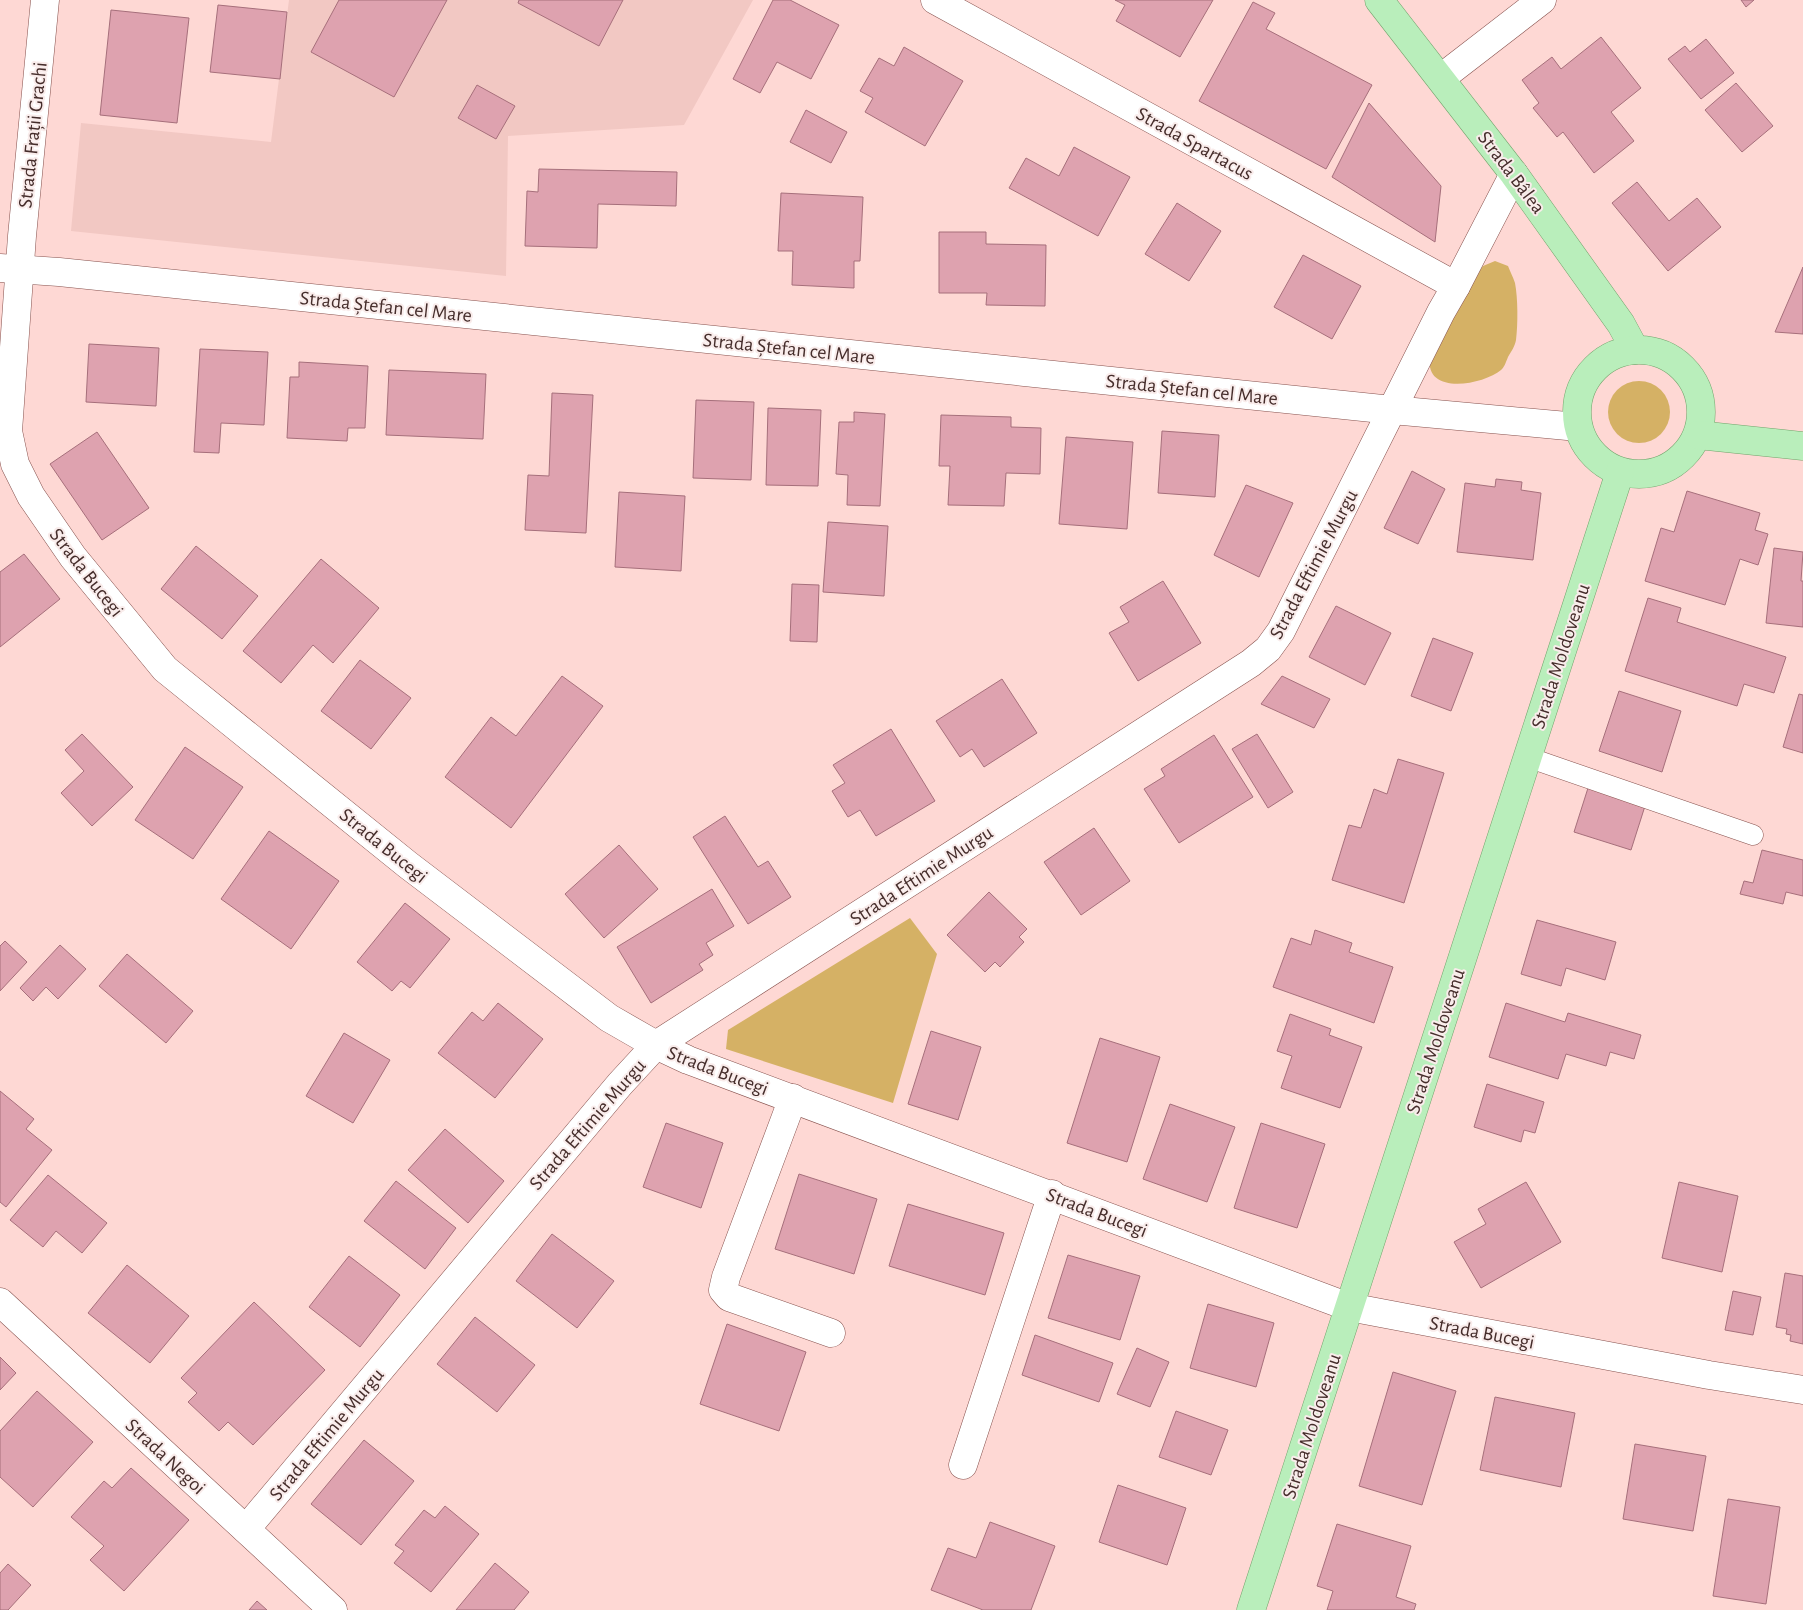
<svg xmlns="http://www.w3.org/2000/svg" width="1803" height="1610" viewBox="0 0 1803 1610" font-family="'Alegreya Sans',sans-serif">
	<rect width="100%" height="100%" fill="#fed8d4"/>
	<path fill="#f2c8c3" d="M289 0H753L684 125 508 136 506 276 71 231 81 123 271 142Z"/>
	<g fill="#d5b165">
		<path d="M1495 261 1508 266C1510 271 1513 277 1515 283 1518 298 1518 325 1516 340 1515 346 1511 352 1508 357 1506 362 1504 368 1501 370 1483 385 1424 396 1430 357 1434 328 1466 291 1483 266Z"/>
		<circle cx="1639" cy="412" r="31"/>
		<path d="M910 918 937 954 893 1103 726 1049 728 1030Z"/>
	</g>
	<g fill="#dea2af" stroke="#a66f7b">
		<path d="M339 0H447L394 97 311 52Z"/>
		<path d="M519 0H623L599 46 518 3Z"/>
		<path d="M773 0H790L839 25 811 79 777 62 760 93 733 79Z"/>
		<path d="M1115 0H1213L1180 57 1116 21 1125 5Z"/>
		<path d="M1741 0H1754L1746 7Z"/>
		<path d="M1253 2 1275 13 1266 29 1372 85 1326 169 1199 101Z"/>
		<path d="M218 5 287 12 280 79 210 72Z"/>
		<path d="M111 10 189 18 177 123 100 115Z"/>
		<path d="M1601 37 1641 88 1611 112 1634 141 1594 173 1563 132 1557 137 1533 108 1539 103 1522 80 1552 57 1561 69Z"/>
		<path d="M1706 39 1734 73 1701 99 1668 59 1685 46 1690 52Z"/>
		<path d="M904 47 963 81 925 146 865 112 873 98 860 91 879 58 894 66Z"/>
		<path d="M1736 83 1773 126 1742 152 1705 110Z"/>
		<path d="M477 85 515 106 496 139 458 118Z"/>
		<path d="M1369 103 1441 186 1435 242 1332 177Z"/>
		<path d="M806 110 847 132 831 163 790 142Z"/>
		<path d="M1074 147 1130 177 1098 236 1009 188 1026 158 1059 176Z"/>
		<path d="M539 169 677 172 676 206 598 204 597 248 525 246 527 191 538 192Z"/>
		<path d="M1637 182 1669 221 1697 198 1721 227 1668 271 1612 203Z"/>
		<path d="M781 193 863 197 860 261H854V288L792 285 793 251H778Z"/>
		<path d="M1177 203 1221 231 1189 281 1145 254Z"/>
		<path d="M939 232H986V244L1046 245 1045 306 986 305 987 293H939Z"/>
		<path d="M1303 255 1361 286 1332 339 1274 307Z"/>
		<path d="M1803 267V334L1775 332Z"/>
		<path d="M89 344 159 348 156 406 86 402Z"/>
		<path d="M200 349 268 352 264 425 221 423 219 453 194 452Z"/>
		<path d="M299 362 368 366 365 428H348L347 441 287 438 290 377H299Z"/>
		<path d="M389 370 486 374 483 439 386 435Z"/>
		<path d="M552 393 593 395 586 533 525 530 528 475 549 476Z"/>
		<path d="M696 400 754 402 751 480 693 478Z"/>
		<path d="M768 408 821 410 818 486 766 485Z"/>
		<path d="M854 412 885 414 880 506 847 505 848 475 836 474 839 422H854Z"/>
		<path d="M941 415 1011 417V427L1041 428 1040 474 1006 473 1004 506 948 505 950 466H939Z"/>
		<path d="M1162 431 1219 435 1215 497 1158 493Z"/>
		<path d="M97 432 149 508 102 540 50 464Z"/>
		<path d="M1066 437 1133 442 1127 529 1059 524Z"/>
		<path d="M1412 471 1445 489 1418 544 1384 528Z"/>
		<path d="M1496 479 1522 482 1521 490 1541 493 1533 560 1457 552 1465 483 1495 487Z"/>
		<path d="M1246 485 1293 503 1259 577 1214 555Z"/>
		<path d="M1687 491 1760 513 1755 530 1768 534 1758 565 1740 559 1725 605 1645 581 1661 528 1674 532Z"/>
		<path d="M619 492 685 496 681 571 615 567Z"/>
		<path d="M828 522 888 526 884 596 823 592Z"/>
		<path d="M196 546 258 596 222 639 161 589Z"/>
		<path d="M1774 548 1803 552 1801 581H1803V627L1766 623Z"/>
		<path d="M24 554 60 599 0 647V572Z"/>
		<path d="M321 559 379 608 333 663 313 645 281 683 243 651Z"/>
		<path d="M1163 581 1201 643 1138 681 1109 633 1129 622 1120 607Z"/>
		<path d="M792 584 819 585 817 642 790 641Z"/>
		<path d="M1648 598 1681 608 1677 622 1786 657 1774 693 1744 684 1737 706 1625 671Z"/>
		<path d="M1336 606 1391 633 1365 685 1309 657Z"/>
		<path d="M1433 638 1473 653 1451 711 1411 696Z"/>
		<path d="M360 660 411 698 371 749 321 711Z"/>
		<path d="M562 676 603 706 511 828 445 777 491 717 516 736Z"/>
		<path d="M1282 676 1330 699 1314 728 1261 704Z"/>
		<path d="M1002 679 1037 733 984 767 972 749 960 757 936 721Z"/>
		<path d="M1619 691 1681 711 1662 772 1599 751Z"/>
		<path d="M1799 694 1803 695V753L1783 747Z"/>
		<path d="M891 729 935 801 876 836 860 810 848 817 832 791 845 783 833 765Z"/>
		<path d="M82 734 133 787 92 826 61 793 84 771 65 750Z"/>
		<path d="M1257 734 1293 792 1268 808 1232 749Z"/>
		<path d="M1214 735 1253 797 1179 843 1144 789 1165 776 1161 769Z"/>
		<path d="M185 747 243 787 193 859 135 820Z"/>
		<path d="M1398 759 1444 773 1404 903 1332 880 1349 825 1361 828 1374 789 1387 794Z"/>
		<path d="M1588 788 1645 806 1631 850 1574 832Z"/>
		<path d="M725 816 758 867 768 861 791 897 748 924 693 837Z"/>
		<path d="M1094 828 1130 881 1081 915 1044 862Z"/>
		<path d="M269 831 339 881 291 949 221 899Z"/>
		<path d="M619 845 658 889 604 938 565 894Z"/>
		<path d="M1762 850 1803 860V896L1786 892 1783 904 1740 894 1744 881 1753 883Z"/>
		<path d="M712 889 734 926 706 943 713 955 699 964 703 970 651 1003 617 947Z"/>
		<path d="M989 892 1027 929 1019 937 1024 942 1000 967 995 962 985 972 947 935Z"/>
		<path d="M405 903 450 939 410 988 401 981 392 991 357 962Z"/>
		<path d="M1537 920 1616 942 1605 980 1566 968 1561 986 1521 974Z"/>
		<path d="M1315 930 1352 943 1349 952 1393 967 1374 1023 1273 987 1291 938 1311 945Z"/>
		<path d="M5 941 27 962 0 991V946Z"/>
		<path d="M60 945 86 969 58 999 46 987 33 1001 20 988Z"/>
		<path d="M127 954 193 1011 166 1043 99 986Z"/>
		<path d="M498 1003 543 1039 495 1098 438 1053 472 1012 483 1021Z"/>
		<path d="M1506 1003 1565 1022 1568 1013 1641 1035 1634 1059 1610 1052 1606 1066 1566 1054 1558 1079 1489 1057Z"/>
		<path d="M1290 1014 1331 1029 1329 1035 1362 1047 1340 1108 1281 1088 1292 1056 1277 1051Z"/>
		<path d="M931 1031 981 1047 958 1120 908 1104Z"/>
		<path d="M344 1033 390 1060 353 1123 306 1096Z"/>
		<path d="M1100 1038 1160 1057 1127 1162 1067 1143Z"/>
		<path d="M1487 1084 1544 1102 1535 1133 1524 1130 1521 1142 1474 1127Z"/>
		<path d="M0 1091 34 1119 26 1129 52 1150 6 1207 0 1202Z"/>
		<path d="M1170 1104 1235 1127 1207 1202 1143 1179Z"/>
		<path d="M666 1123 723 1143 701 1208 643 1187Z"/>
		<path d="M1261 1123 1325 1144 1297 1228 1234 1208Z"/>
		<path d="M445 1129 504 1181 468 1223 408 1170Z"/>
		<path d="M799 1174 877 1199 854 1274 775 1249Z"/>
		<path d="M48 1175 107 1223 82 1253 56 1231 43 1247 10 1220Z"/>
		<path d="M396 1181 456 1228 425 1269 364 1221Z"/>
		<path d="M1526 1182 1561 1242 1481 1288 1454 1242 1486 1224 1478 1209Z"/>
		<path d="M1679 1182 1738 1196 1722 1272 1662 1258Z"/>
		<path d="M908 1204 1004 1233 985 1295 889 1266Z"/>
		<path d="M552 1234 614 1281 577 1328 516 1281Z"/>
		<path d="M1068 1255 1140 1276 1120 1340 1048 1318Z"/>
		<path d="M349 1256 400 1295 360 1347 309 1307Z"/>
		<path d="M127 1265 189 1316 150 1363 88 1313Z"/>
		<path d="M1785 1273 1803 1276V1344L1790 1341 1791 1335 1786 1334 1787 1329 1776 1327Z"/>
		<path d="M1733 1291 1761 1297 1753 1335 1725 1330Z"/>
		<path d="M254 1302 325 1370 253 1445 228 1422 219 1431 188 1402 197 1393 181 1378Z"/>
		<path d="M1208 1304 1274 1323 1256 1387 1190 1368Z"/>
		<path d="M475 1317 535 1365 497 1412 437 1364Z"/>
		<path d="M727 1324 806 1352 779 1431 700 1404Z"/>
		<path d="M1035 1335 1113 1363 1099 1402 1022 1375Z"/>
		<path d="M1137 1348 1169 1362 1150 1407 1117 1394Z"/>
		<path d="M0 1357 16 1373 0 1390Z"/>
		<path d="M1393 1372 1456 1391 1422 1505 1359 1486Z"/>
		<path d="M37 1391 93 1442 33 1507 0 1477V1431Z"/>
		<path d="M1495 1397 1575 1413 1561 1487 1480 1470Z"/>
		<path d="M1176 1411 1228 1430 1211 1475 1159 1457Z"/>
		<path d="M364 1440 414 1481 361 1545 311 1504Z"/>
		<path d="M1635 1444 1706 1456 1693 1531 1623 1519Z"/>
		<path d="M131 1468 189 1520 124 1591 90 1560 104 1546 71 1517 104 1481 112 1488Z"/>
		<path d="M1118 1485 1186 1508 1167 1565 1099 1542Z"/>
		<path d="M1728 1499 1780 1507 1766 1604 1713 1596Z"/>
		<path d="M445 1506 479 1534 431 1592 394 1563 404 1551 395 1545 424 1510 435 1518Z"/>
		<path d="M990 1522 1055 1546 1031 1610H983L931 1590 948 1548 976 1558Z"/>
		<path d="M1337 1524 1411 1546 1396 1597 1416 1604 1414 1610H1327L1333 1591 1317 1586Z"/>
		<path d="M495 1563 529 1592 514 1610H456Z"/>
		<path d="M8 1564 31 1585 8 1610H0V1573Z"/>
		<path d="M257 1601 267 1610H249Z"/>
	</g>
	<g fill="none" stroke-linecap="round" stroke-linejoin="round">
		<g stroke="#87524e" stroke-width="21">
			<path id="service" d="M1527 757 1753 835"/>
		</g>
		<g stroke="#87524e" stroke-width="29">
			<g id="minor">
				<path d="M45 0 22 236 8 431 15 464 31 496 73 557 165 669 408 865 609 1018 656 1045 688 1060 1349 1307 1709 1375 1803 1390"/>
				<path d="M935 0 1456 286"/>
				<path d="M1441 78 1542 0"/>
				<path d="M793 1098 726 1277 723 1290 729 1297 831 1333"/>
				<path d="M0 1302 333 1610"/>
				<path d="M963 1465 1052 1194"/>
				<path d="M246 1529 620 1084 656 1045 1251 663 1268 649 1281 631 1441 312 1456 286 1514 174"/>
			</g>
		</g>
		<g stroke="#87524e" stroke-width="29">
			<path id="secondary" d="M0 268 59 272 1392 410 1578 427"/>
		</g>
		<g stroke="#72a36b" stroke-width="29">
			<g id="primary">
				<path d="M1379 0 1514 174 1621 324 1635 350"/>
				<circle cx="1639" cy="412" r="62"/>
				<path d="M1698 435 1803 446"/>
				<path d="M1251 1610 1620 472"/>
			</g>
		</g>
		<use href="#service" stroke="#fff" stroke-width="20"/>
		<use href="#minor" stroke="#fff" stroke-width="28"/>
		<use href="#secondary" stroke="#fff" stroke-width="28"/>
		<use href="#primary" stroke="#b9eebb" stroke-width="28"/>
	</g>
	<g text-anchor="middle" stroke-width="4" stroke-linejoin="round" paint-order="stroke">
		<g font-size="20" fill="#452d2b" stroke="#f9eceb">
			<text transform="translate(32 135) rotate(-84)" y="7">Strada Frații Grachi</text>
			<text transform="translate(1195 143) rotate(29)" y="7">Strada Spartacus</text>
			<text transform="translate(1512 172) rotate(53)" y="7">Strada Bâlea</text>
			<text transform="translate(386 306) rotate(6)" y="7">Strada Ștefan cel Mare</text>
			<text transform="translate(789 348) rotate(6)" y="7">Strada Ștefan cel Mare</text>
			<text transform="translate(1192 389) rotate(6)" y="7">Strada Ștefan cel Mare</text>
			<text transform="translate(1313 564) rotate(-62)" y="7">Strada Eftimie Murgu</text>
			<text transform="translate(87 572) rotate(52)" y="7">Strada Bucegi</text>
			<text transform="translate(1560 656) rotate(-72)" y="7">Strada Moldoveanu</text>
			<text transform="translate(384 845) rotate(39)" y="7">Strada Bucegi</text>
			<text transform="translate(921 875) rotate(-33)" y="7">Strada Eftimie Murgu</text>
			<text transform="translate(1435 1041) rotate(-72)" y="7">Strada Moldoveanu</text>
			<text transform="translate(718 1070) rotate(21)" y="7">Strada Bucegi</text>
			<text transform="translate(587 1124) rotate(-49)" y="7">Strada Eftimie Murgu</text>
			<text transform="translate(1097 1212) rotate(21)" y="7">Strada Bucegi</text>
			<text transform="translate(1482 1332) rotate(11)" y="7">Strada Bucegi</text>
			<text transform="translate(1311 1426) rotate(-72)" y="7">Strada Moldoveanu</text>
			<text transform="translate(326 1434) rotate(-50)" y="7">Strada Eftimie Murgu</text>
			<text transform="translate(166 1456) rotate(43)" y="7">Strada Negoi</text>
		</g>
	</g>
</svg>
